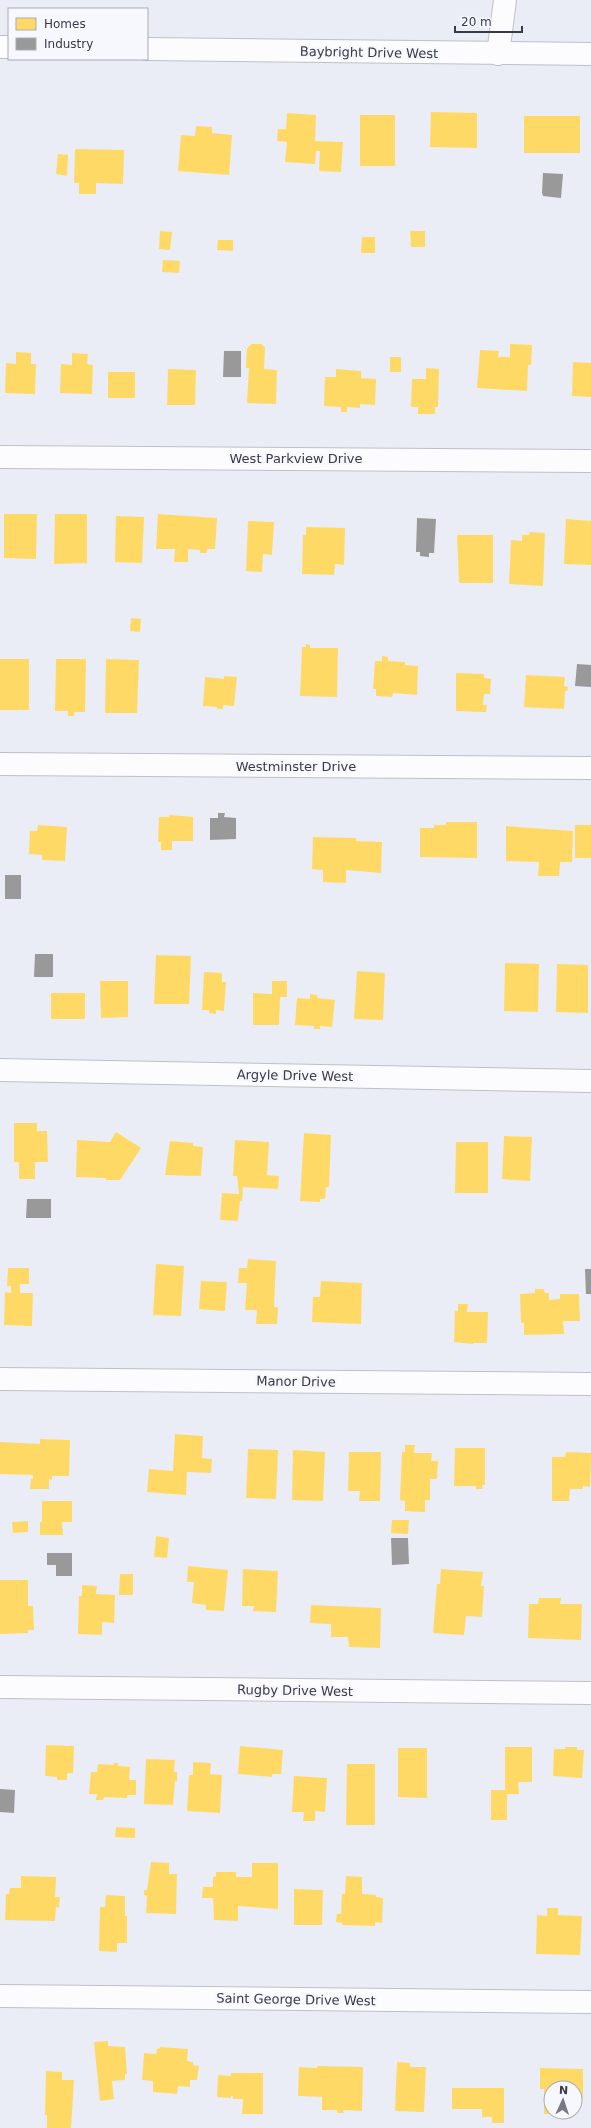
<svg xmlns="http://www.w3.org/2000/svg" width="591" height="2128" viewBox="0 0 591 2128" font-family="'DejaVu Sans',sans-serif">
	<rect width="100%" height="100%" fill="#ebedf6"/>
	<g fill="#ffd966">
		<path d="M431 112 477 113V148L430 147Z"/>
		<path d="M287 113 316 115 315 141 343 142 341 172 319 171 320 151H316L315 164 285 162 287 142 277 141 278 129H286Z"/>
		<rect x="360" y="115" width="35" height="51"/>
		<rect x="524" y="116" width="56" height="37"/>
		<path d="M196 126 212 127V133L232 135 229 175 178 171 181 135 195 136Z"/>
		<path d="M75 149 124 150 123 184 96 183V194H79V183H74Z"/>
		<path d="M58 154 68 155 67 176 56 174Z"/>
		<path d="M160 231 172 232 170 250 159 249Z"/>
		<path d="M410 231H425V247H411Z"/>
		<path d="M362 237H375V253H361Z"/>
		<path d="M218 240H233V251L217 250Z"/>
		<path d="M163 260 180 261 179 273 162 272Z"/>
		<path d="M252 344H261L265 347 264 369 277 370 276 404 247 403 249 368H246L247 348Z"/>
		<path d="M510 344 532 345 531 365H528L527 391 477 388 480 350 499 351 498 357H510Z"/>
		<path d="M16 352 31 353V364H36L35 394 5 393 6 363 16 364Z"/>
		<path d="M72 353 88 354 87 364 93 365 92 394 60 393 61 364 72 365Z"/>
		<rect x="390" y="357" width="11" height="15"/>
		<path d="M573 362 591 363V397L572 396Z"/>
		<path d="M426 368 439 369 438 407H435V414H418V407H411L412 379H426Z"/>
		<path d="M168 369 196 370 195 405H167Z"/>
		<path d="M336 369 361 371V378L376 379 375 405 360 404V408L347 407V412H341V407L324 406 325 377H336Z"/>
		<rect x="108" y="372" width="27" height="26"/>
		<path d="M4 514H37L36 559 4 558Z"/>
		<path d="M55 514H87V563L54 564Z"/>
		<path d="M158 514 217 518 215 549H207V553H200V550L188 549V562H174L175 549H156Z"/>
		<path d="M116 516 144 517 142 563 115 562Z"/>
		<path d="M566 519 591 521V565L564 564Z"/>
		<path d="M248 521 274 522 272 555 263 554 262 572 246 571Z"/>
		<path d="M306 527 345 528 344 565 335 564 334 575 302 574 303 535H306Z"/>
		<path d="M530 532 545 533 543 586 509 584 511 540 522 541V535H529Z"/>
		<path d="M457 535H493V583H459Z"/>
		<path d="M131 618 141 619 140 632 130 631Z"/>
		<path d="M306 644 310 645V648H338L337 697 300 696 302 647H306Z"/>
		<path d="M382 656 388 657V661L405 662V665L418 666 417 695 393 693 392 697 376 696V689H373L375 661H382Z"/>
		<rect x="0" y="659" width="29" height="51"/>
		<path d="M56 659H86L85 712H74V716H68V711H55Z"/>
		<path d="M106 659 139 660 137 713H105Z"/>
		<path d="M456 673 484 674V678L491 679 490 694H484L483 705H487L486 712 456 711Z"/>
		<path d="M526 675 565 677 564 686 568 687 567 691H565L564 709 524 707Z"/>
		<path d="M224 676 237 677 234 706 223 705V709H217V707L203 706 205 677 224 679Z"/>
		<path d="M169 815 193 817V841H172V850H161V842H158L159 817H169Z"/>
		<path d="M446 822H477V858L420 857V828H434V825H446Z"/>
		<path d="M38 825 67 827 65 861 42 860V855L29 854 30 831H37Z"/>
		<rect x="575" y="825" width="16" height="33"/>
		<path d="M506 826 573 831 572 862H560L559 876H538L539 862 506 861Z"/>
		<path d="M313 837 356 838V841L382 842 381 873 346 870V883L323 882V870L312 869Z"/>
		<path d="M156 955 191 956 189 1004H154Z"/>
		<path d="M505 963 539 964 538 1012 504 1011Z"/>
		<path d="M557 964 588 965V1013L556 1012Z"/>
		<path d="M357 971 385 973 383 1020 354 1019Z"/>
		<path d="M204 972 222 973V982H226L224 1011 216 1010V1014L209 1013V1010H202Z"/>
		<path d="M100 981H128V1017L101 1018Z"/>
		<path d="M272 981H287V997H280L279 1025H253V993L272 994Z"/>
		<rect x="51" y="993" width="34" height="26"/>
		<path d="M310 994 318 995 317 998 335 1000 332 1027 320 1026V1029H314V1026L295 1025 297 998 310 999Z"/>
		<path d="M14 1123H37V1131H47L48 1162H35V1179H19V1162H14Z"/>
		<path d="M116 1132 141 1148 120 1180H106V1178L76 1177 77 1140 110 1142Z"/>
		<path d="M304 1133 331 1135 329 1187H326L325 1199H320V1202L300 1201Z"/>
		<path d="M504 1136 532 1137 530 1181 502 1179Z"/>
		<path d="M235 1140 269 1142 267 1175 279 1176 278 1189 243 1187 242 1201H240L238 1221 220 1220 222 1193 239 1194 237 1176H233Z"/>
		<path d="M170 1141 193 1143V1146L203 1147 201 1176 165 1175Z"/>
		<path d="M456 1142H488V1193H455Z"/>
		<path d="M248 1259 276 1261 274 1307H278L277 1324H256L257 1310H245L247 1283H238L239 1268H247Z"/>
		<path d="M156 1264 184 1266 181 1316 153 1315Z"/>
		<path d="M8 1268H29V1284H20V1293H33L32 1326 4 1325 5 1292 11 1293V1286H7Z"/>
		<path d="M201 1281 227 1282 225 1311 199 1309Z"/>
		<path d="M321 1281 362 1283 361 1324 312 1322 313 1297H320Z"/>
		<path d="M535 1289H544L545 1293H549V1300L560 1299V1294H579L580 1321H563L564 1334 524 1335V1323H521L520 1294 535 1293Z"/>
		<path d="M458 1304H468L467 1312H488L487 1343H473V1344L454 1342 455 1311H458Z"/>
		<path d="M175 1434 203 1436 202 1458 212 1459 211 1473 187 1472 186 1495 147 1492 149 1469 173 1471Z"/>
		<path d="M40 1439 70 1440 69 1476H52V1480L49 1479V1489H30L31 1479H33V1475L0 1474V1442L40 1444Z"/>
		<path d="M405 1445H415L414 1453H432L431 1461H438L437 1479H430V1500H425V1512L405 1511V1501L400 1500 402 1452H405Z"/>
		<path d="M455 1448H485V1485H482L483 1489H476V1486H454Z"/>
		<path d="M248 1449 278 1450 276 1499 246 1498Z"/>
		<path d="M293 1450 325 1452 323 1501 292 1500Z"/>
		<path d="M349 1452H381L380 1501H359L360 1491H348Z"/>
		<path d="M566 1452 591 1453 590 1487 583 1486V1489H570L569 1501H552V1457H565Z"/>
		<path d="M42 1501H72V1522H62L63 1535H40V1522H42Z"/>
		<path d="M392 1520H409L408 1534 391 1533Z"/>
		<path d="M28 1521V1532L13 1533 12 1522Z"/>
		<path d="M156 1536 169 1538 167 1558 154 1557Z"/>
		<path d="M188 1566 228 1570 224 1611 206 1610V1605L192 1603 194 1582H187Z"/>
		<path d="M243 1569 278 1571 276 1612 253 1611 254 1606H242Z"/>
		<path d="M441 1569 483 1572 481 1586H484L482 1617 466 1616 464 1635 433 1633 437 1584H440Z"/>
		<path d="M120 1574H133V1595H119Z"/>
		<path d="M0 1580H28V1606H33L34 1630H28V1633L0 1634Z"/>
		<path d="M82 1585 97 1586 96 1594 115 1595 114 1623 102 1622V1635L78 1634 79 1596H82Z"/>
		<path d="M539 1598H561L560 1604H582L581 1640 528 1638 529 1604H538Z"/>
		<path d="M311 1605 381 1608 380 1648 349 1647 348 1637H331V1624L310 1623Z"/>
		<path d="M46 1745 74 1746 73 1773H67V1780H57V1777L45 1776Z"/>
		<path d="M240 1746 283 1750 281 1774H272V1777L238 1774Z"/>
		<path d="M505 1747H532V1782H518L519 1794H507V1820H491V1790H505Z"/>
		<path d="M565 1747H577V1750H584L582 1778 553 1776 554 1749H565Z"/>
		<path d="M398 1748H427V1798L398 1797Z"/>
		<path d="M146 1759 175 1760 174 1772H177V1781H175L173 1805 144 1804Z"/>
		<path d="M193 1762 211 1763 210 1774 222 1775 220 1813 187 1811 189 1775H193Z"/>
		<path d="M114 1763H118V1766L130 1767 129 1780H136V1795H127V1798L104 1797 103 1800H96L97 1794H89L91 1772H97L98 1764 113 1765Z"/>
		<path d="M347 1764H375V1825H346Z"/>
		<path d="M294 1776 327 1778 325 1812 315 1811V1821H303L304 1812H292Z"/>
		<path d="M116 1827 135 1828V1838L115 1837Z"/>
		<path d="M151 1862 169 1863V1874H177L176 1914 146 1913 147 1896 144 1895V1890H147Z"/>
		<path d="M252 1863H278V1909L238 1906V1921L214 1920 213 1898H202L203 1887H213V1877L216 1876V1872H236V1877H252Z"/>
		<path d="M21 1876 56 1877 55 1897H60L59 1907H56L55 1921 5 1920 6 1894H9L10 1888H21Z"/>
		<path d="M346 1876 362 1877V1894L376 1895V1897L383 1898 382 1923 375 1922V1926L342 1925V1923L336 1922 337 1914H341L342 1894H345Z"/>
		<path d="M294 1889 323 1890 322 1925H294Z"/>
		<path d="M106 1895 125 1896V1916H127V1943H117V1952L99 1951 100 1907H105Z"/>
		<path d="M547 1908H558V1915L582 1916 580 1955 536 1954 537 1915 547 1916Z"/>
		<path d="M108 2041V2046L125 2047 127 2074H125V2080L112 2081 114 2099 100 2101 94 2042Z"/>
		<path d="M160 2047 188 2049 187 2061 193 2062V2065L199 2066 197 2080H190V2087L178 2086 177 2094 153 2092V2081L142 2080 144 2053 156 2054 157 2049H159Z"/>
		<path d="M397 2062 410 2063V2067H426L424 2112 395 2111Z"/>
		<path d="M317 2066 363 2067 362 2111 343 2110 344 2113H337V2110H322V2097L298 2096 299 2067 317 2068Z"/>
		<path d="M540 2068 583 2069V2098H575V2088H551V2112H573V2114H544V2089H540Z"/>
		<path d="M46 2071 62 2072V2080H74L71 2128H47V2115H45Z"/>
		<path d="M231 2073H263V2114H242L243 2099H233V2096H231V2098L217 2097 218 2075 231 2076Z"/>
		<path d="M452 2088H504V2123H492V2117H482V2109H452Z"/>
	</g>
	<g fill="#999">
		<path d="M543 173 563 174 561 198 543 196 542 193Z"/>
		<path d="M224 351H241V377H223Z"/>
		<path d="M417 518 436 519 434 553H429V557L420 556V552H416Z"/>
		<path d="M577 664 591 665V687L575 686Z"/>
		<path d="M218 813H225L224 817 236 818V839L210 840V818H218Z"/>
		<rect x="5" y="875" width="16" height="24"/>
		<path d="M35 954H53V977H34Z"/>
		<path d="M27 1199H51V1218H26Z"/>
		<path d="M585 1269H591V1294H586Z"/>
		<path d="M391 1538H408L409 1564 392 1565Z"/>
		<path d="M47 1553H72V1576H56V1565H47Z"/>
		<path d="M0 1789 15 1790 14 1813 0 1812Z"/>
	</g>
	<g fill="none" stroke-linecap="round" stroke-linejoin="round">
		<g stroke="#bec0c9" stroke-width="24">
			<g id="minor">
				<path d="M0 47H9"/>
				<path d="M147 49 591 54"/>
				<path d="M498 54 505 0"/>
				<path d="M0 457 591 461"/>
				<path d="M0 764 591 768"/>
				<path d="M0 1070 591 1081"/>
				<path d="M0 1379 591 1384"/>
				<path d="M0 1687 591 1693"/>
				<path d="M0 1996 591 2002"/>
			</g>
		</g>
		<use href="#minor" stroke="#fcfcfe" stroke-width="22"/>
	</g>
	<g text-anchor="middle" stroke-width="4" stroke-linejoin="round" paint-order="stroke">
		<g font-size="13" fill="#383a46" stroke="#f6f8fe">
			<text transform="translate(369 52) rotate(1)" y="5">Baybright Drive West</text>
			<text x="296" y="463">West Parkview Drive</text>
			<text x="296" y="771">Westminster Drive</text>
			<text transform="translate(295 1075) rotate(1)" y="5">Argyle Drive West</text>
			<text transform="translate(296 1381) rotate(1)" y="5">Manor Drive</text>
			<text transform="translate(295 1690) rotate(1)" y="5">Rugby Drive West</text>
			<text transform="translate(296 1999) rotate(1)" y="5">Saint George Drive West</text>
		</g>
	</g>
	<rect x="8" y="8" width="140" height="52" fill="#f6f8fe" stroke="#aaacb4"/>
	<rect x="16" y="18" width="20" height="12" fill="#ffd966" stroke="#aaacb4"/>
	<text x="44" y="28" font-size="12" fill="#383a46">Homes</text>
	<rect x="16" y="38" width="20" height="12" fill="#999999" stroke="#aaacb4"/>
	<text x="44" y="48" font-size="12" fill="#383a46">Industry</text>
	<g transform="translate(563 2100) rotate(3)"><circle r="19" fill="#f6f8fe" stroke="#aaacb4"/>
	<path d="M0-3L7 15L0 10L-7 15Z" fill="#777984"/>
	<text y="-6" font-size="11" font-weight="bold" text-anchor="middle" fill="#383a46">N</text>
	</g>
	<path d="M455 26v6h67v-6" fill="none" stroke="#383a46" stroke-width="2"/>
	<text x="461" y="26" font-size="12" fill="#383a46" stroke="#f6f8fe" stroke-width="3" paint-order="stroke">20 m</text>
</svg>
